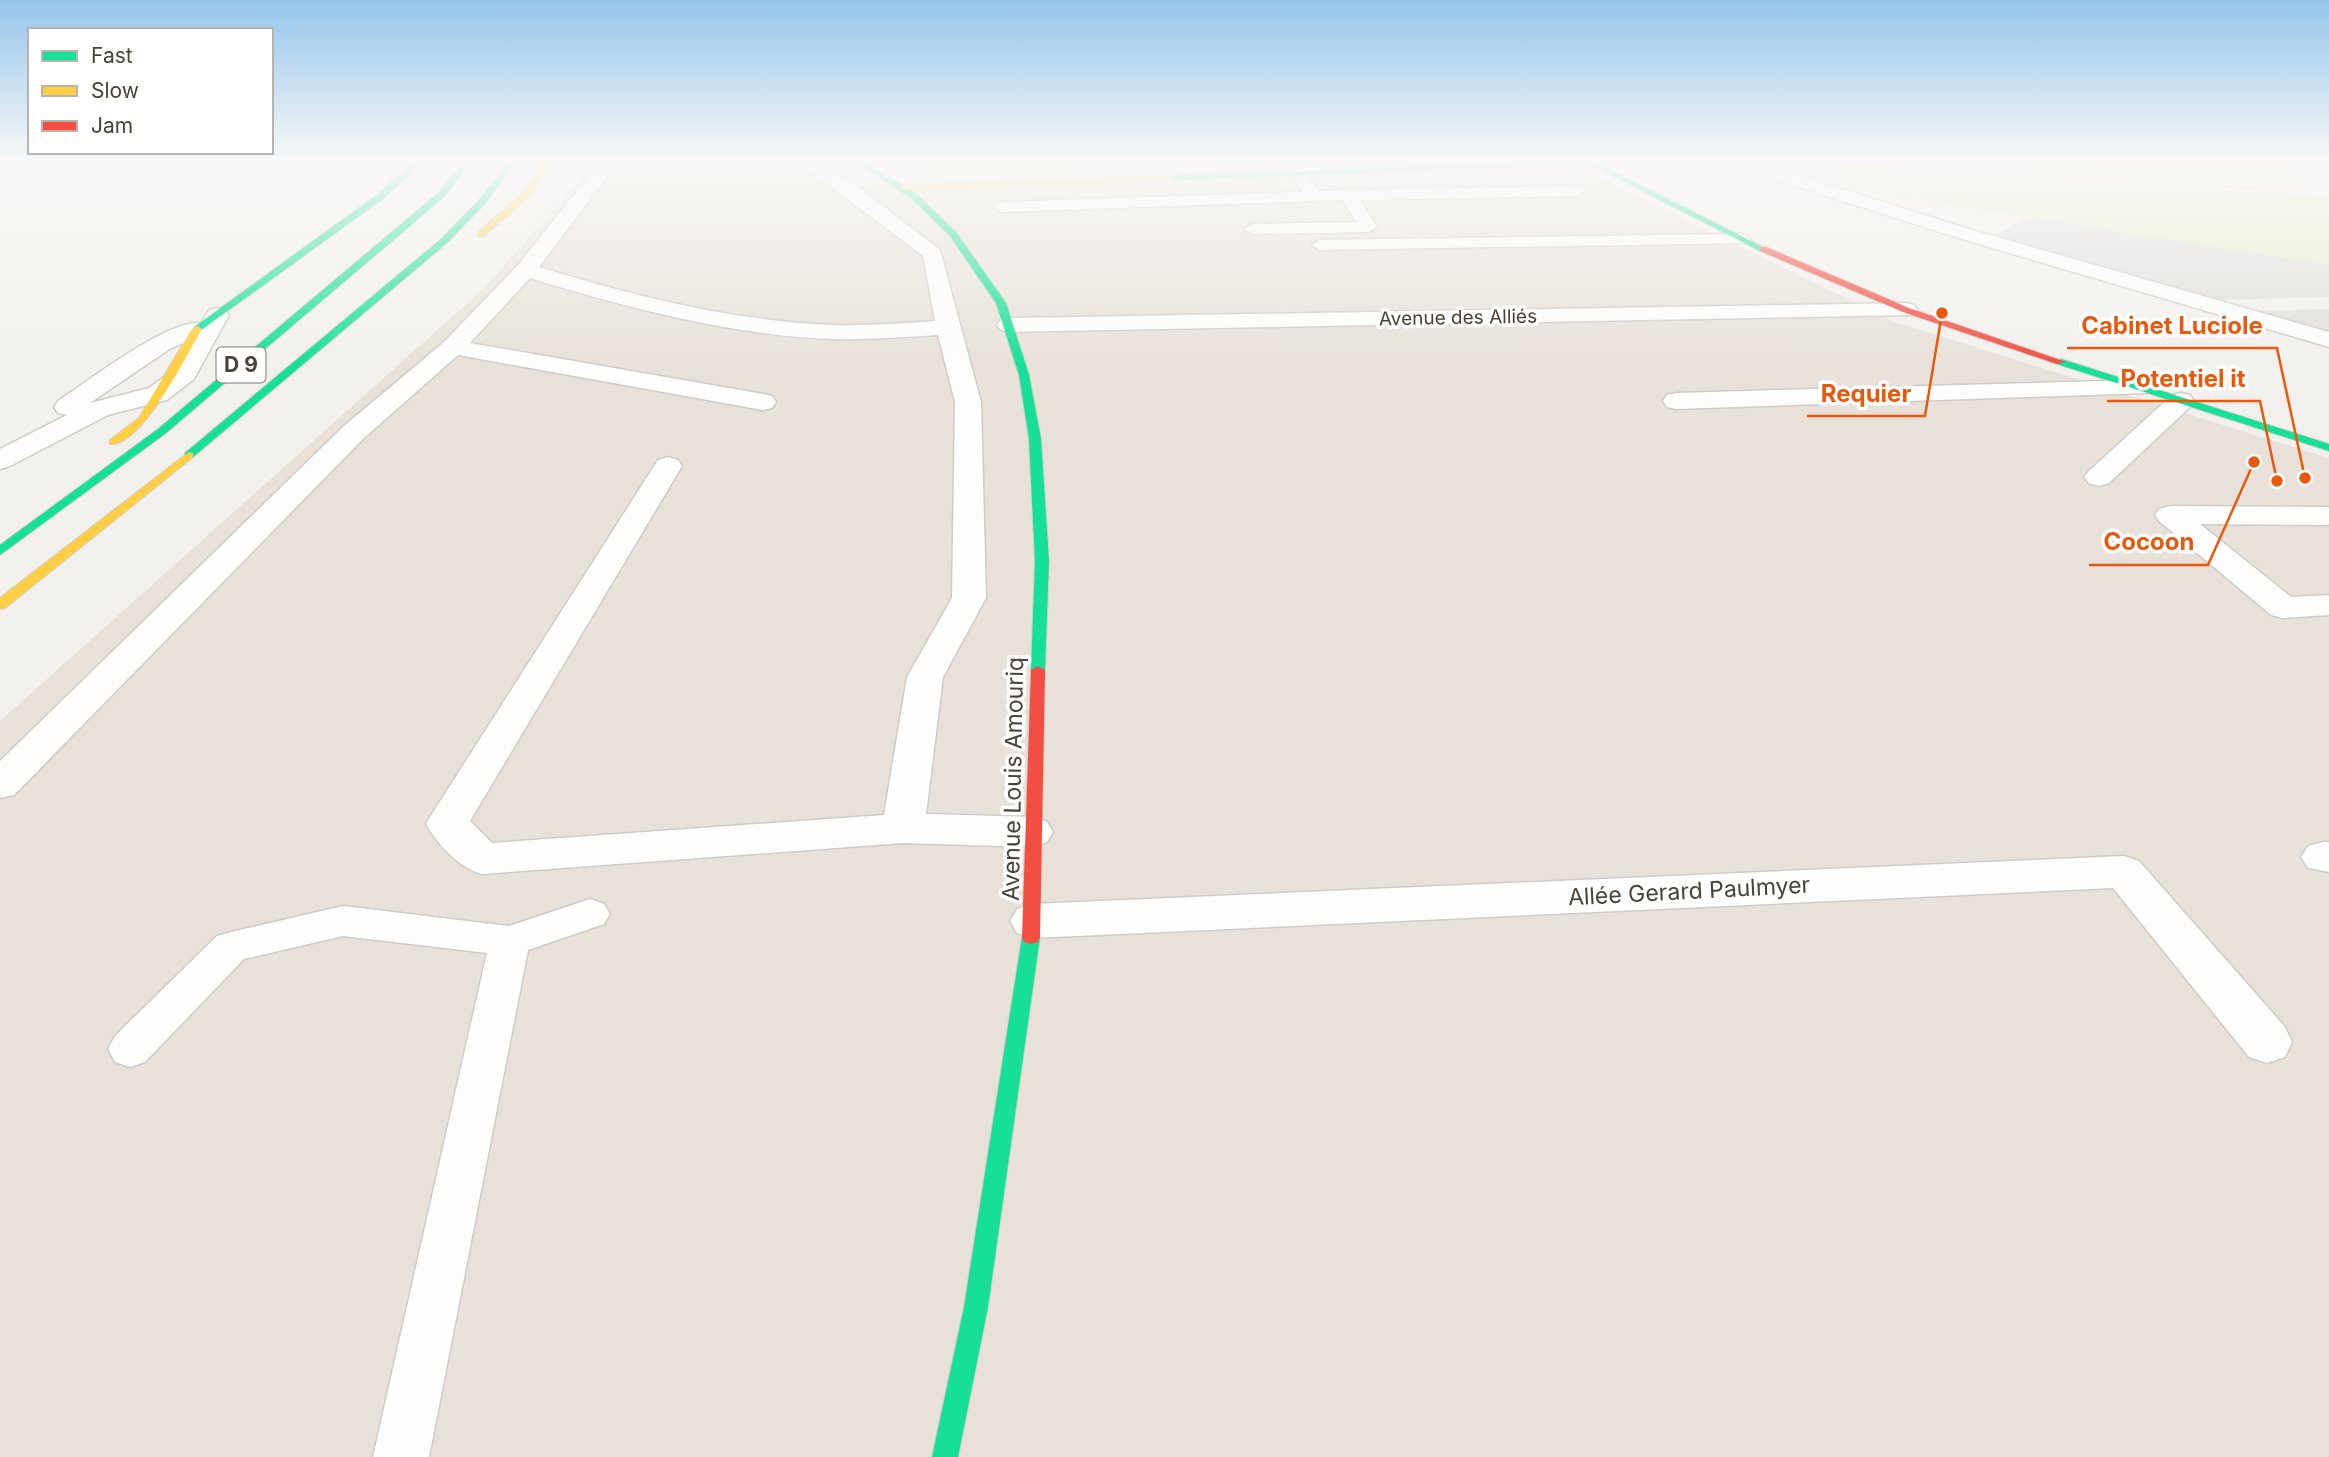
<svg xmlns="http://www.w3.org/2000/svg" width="2329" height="1457" viewBox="0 0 2329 1457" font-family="Inter,sans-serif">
	<rect width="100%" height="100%" fill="#f2f0ec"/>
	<path fill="#e7e1d9" d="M597 162H788L841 186 1461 162H1567L1895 322 2329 458V1457H0V721L482 290Z"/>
	<g fill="#e2eecb">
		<path d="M894 162H1420L942 175 923 173Z"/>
		<path d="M1854 162H2274L2316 187Z"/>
		<path d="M1837 168 2329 197V265L1850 189Z"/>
	</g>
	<g fill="#e1dfdc">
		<path d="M2028 217 2329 265V297L2219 300 1993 236Z"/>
		<path d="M2329 309V332L2253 311Z"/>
	</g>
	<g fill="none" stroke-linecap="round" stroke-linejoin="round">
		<g stroke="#cfccc8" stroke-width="3">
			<g id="lane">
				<path d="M1299 168 1304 170 1319 191 1576 186 1584 191 1576 196 1360 200 1377 227 1368 232 1253 234 1244 229 1253 224 1356 222 1343 200 1002 212 994 207 1002 202 1303 192 1291 173Z"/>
				<path d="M1741 234 1750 239 1747 243 1320 250 1311 245 1320 240Z"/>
				<path d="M590 899 604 904 610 914 604 924 528 950 429 1457H373L487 953 343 936 244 959 145 1062 130 1067 115 1062 108 1049 115 1036 217 936 231 932 343 906 509 926Z"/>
			</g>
		</g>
		<g stroke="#cfccc8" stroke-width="3">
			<g id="street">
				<path d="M600 162H618L539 267C634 296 733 321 833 325 867 326 901 323 935 321L923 256 798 162H818L861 189 940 250 981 402 986 598 943 677 926 814 1032 817 1047 822 1053 832 1047 842 1032 847 903 843 482 874C459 868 438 845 426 824L432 814 658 460 668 457 678 460 682 466 470 821 492 843 884 815 907 677 952 598 955 402 938 335C903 337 867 340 832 339 730 335 628 308 530 278L470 343 763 394 772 396 776 402 772 408 763 410 458 355 364 438 14 795 0 798V761L344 426 444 342 518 265Z"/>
				<path d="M1730 162H1756L1969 229 2329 332V347L1955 237 1733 166Z"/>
				<path d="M2299 162H2320L2329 167V179Z"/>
				<path d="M1906 303 1914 305 1917 310 1914 315 1009 332 1001 330 997 325 1001 320 1009 318Z"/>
				<path d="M217 308 225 310 229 315 194 379 167 400 108 415 10 466 0 469V449L67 415 58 413 54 407 58 401C87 382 168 319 201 323L209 310ZM192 340 175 369 149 388 90 403 171 348Z"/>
				<path d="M2137 380 2146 383 2150 388 2146 393 1676 409 1667 407 1663 401 1667 395 1676 393Z"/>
				<path d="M2181 393 2190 395 2194 401 2190 407 2109 483 2099 486 2089 483 2084 477 2089 471 2172 395Z"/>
				<path d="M2170 506 2329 507V525L2200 524 2291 597 2329 595V615L2283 618 2271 615 2159 521 2155 515 2159 509Z"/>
				<path d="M2323 842H2329V872L2308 868 2301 857 2308 846Z"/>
				<path d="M2124 856 2139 861 2285 1027 2292 1042 2285 1057 2267 1063 2249 1057 2113 888 1033 938 1017 933 1010 921 1017 909 1033 904Z"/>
			</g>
		</g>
		<g stroke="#d3cec4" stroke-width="2">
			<g id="fast">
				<path d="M415 162H423L384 198 200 331H194V327L378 194Z"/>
				<path d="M463 162H471L444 197 166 433 0 555V545L158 429 438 193Z"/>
				<path d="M509 162H516L484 205 447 243 193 457H185V453L441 239 478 201Z"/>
				<path d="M856 162H864L918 195 956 232 1006 303 1029 375 1041 439 1049 561 1045 670 1043 673H1033L1031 670 1035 561 1029 439 1019 375 996 303 950 236 912 199Z"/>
				<path d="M1541 162H1595L1767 249 1760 251 1589 164 1171 180 1167 178 1171 176Z"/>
				<path d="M2061 359 2329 444V451L2057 364 2056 362Z"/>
				<path d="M1031 930 1038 932 1040 937 988 1307 958 1457H932L964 1307 1022 937 1024 932Z"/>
			</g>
		</g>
		<g stroke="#d3cec4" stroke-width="2">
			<g id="slow">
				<path d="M545 162H552L530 196 484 236H478V232L524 192Z"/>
				<path d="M1171 176 1174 180 903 190 899 188 903 186Z"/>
				<path d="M197 326 202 329C187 354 141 448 110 444V440L139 418 192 329Z"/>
				<path d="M189 452 193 453V457L5 608 0 609V598Z"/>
			</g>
		</g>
		<g stroke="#d3cec4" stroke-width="2">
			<g id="jam">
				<path d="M1760 247H1766L1909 308 2066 362 2057 364 1903 312 1760 251Z"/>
				<path d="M1038 666 1045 670 1040 937 1038 942 1031 944 1024 942 1022 937 1031 670Z"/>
			</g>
		</g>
		<path stroke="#d2d0ca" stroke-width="2.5" stroke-dasharray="2 2" stroke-linecap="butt" d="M1885 167 2285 190"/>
		<use href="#lane" fill="#fdfdfc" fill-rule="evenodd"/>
		<use href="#street" fill="#fdfdfc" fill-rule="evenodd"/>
		<use href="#fast" fill="#16e098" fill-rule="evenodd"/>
		<use href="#slow" fill="#ffcf43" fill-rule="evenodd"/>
		<use href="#jam" fill="#f24e42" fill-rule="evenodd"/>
	</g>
	<linearGradient id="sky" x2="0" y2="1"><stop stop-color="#95c5ec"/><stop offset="0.44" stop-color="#f9f8f6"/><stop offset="1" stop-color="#f9f8f6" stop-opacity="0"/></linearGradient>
	<rect width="2329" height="366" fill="url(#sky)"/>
	<g text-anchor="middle" stroke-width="7" stroke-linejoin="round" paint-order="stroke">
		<g font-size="19" fill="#4a4137" stroke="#fff">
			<text transform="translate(1458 317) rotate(-1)" y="7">Avenue des Alliés</text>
		</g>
		<rect fill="#fff" stroke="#807a73" stroke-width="2" x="216.5" y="347.5" width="49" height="35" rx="5"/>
		<g font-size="21" font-weight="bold" fill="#4a4137">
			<text x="241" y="372">D 9</text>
		</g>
		<g font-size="23" fill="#4a4137" stroke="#fff">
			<text transform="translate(1013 779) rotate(-89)" y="8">Avenue Louis Amouriq</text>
			<text transform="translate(1689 891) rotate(-3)" y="8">Allée Gerard Paulmyer</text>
		</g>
	</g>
	<path fill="none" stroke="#e8590c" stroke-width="2.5" d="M2305 478L2277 348H2067M2277 481L2260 401H2107M1942 313L1925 416H1807M2254 462L2208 565H2089"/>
	<g fill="#e8590c" stroke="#fff" stroke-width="2.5">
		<circle cx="2305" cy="478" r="7"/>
		<circle cx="2277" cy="481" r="7"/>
		<circle cx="1942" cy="313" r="7"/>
		<circle cx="2254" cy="462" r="7"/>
	</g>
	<g font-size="24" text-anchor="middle" font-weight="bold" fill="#e8590c" stroke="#fff" stroke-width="7" stroke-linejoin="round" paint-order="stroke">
		<text x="2172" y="334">Cabinet Luciole</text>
		<text x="2183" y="387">Potentiel it</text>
		<text x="1866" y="402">Requier</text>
		<text x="2149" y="550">Cocoon</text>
	</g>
	<rect x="28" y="28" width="245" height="126" fill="#ffffff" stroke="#b7b3af" stroke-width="2"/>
	<rect x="42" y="51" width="35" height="10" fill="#16e098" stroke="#b7b3af" stroke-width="2"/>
	<text x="91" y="63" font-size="21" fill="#4a4137">Fast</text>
	<rect x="42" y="86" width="35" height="10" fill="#ffcf43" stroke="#b7b3af" stroke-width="2"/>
	<text x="91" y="98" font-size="21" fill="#4a4137">Slow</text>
	<rect x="42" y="121" width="35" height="10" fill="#f24e42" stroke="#b7b3af" stroke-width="2"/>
	<text x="91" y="133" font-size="21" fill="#4a4137">Jam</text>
</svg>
